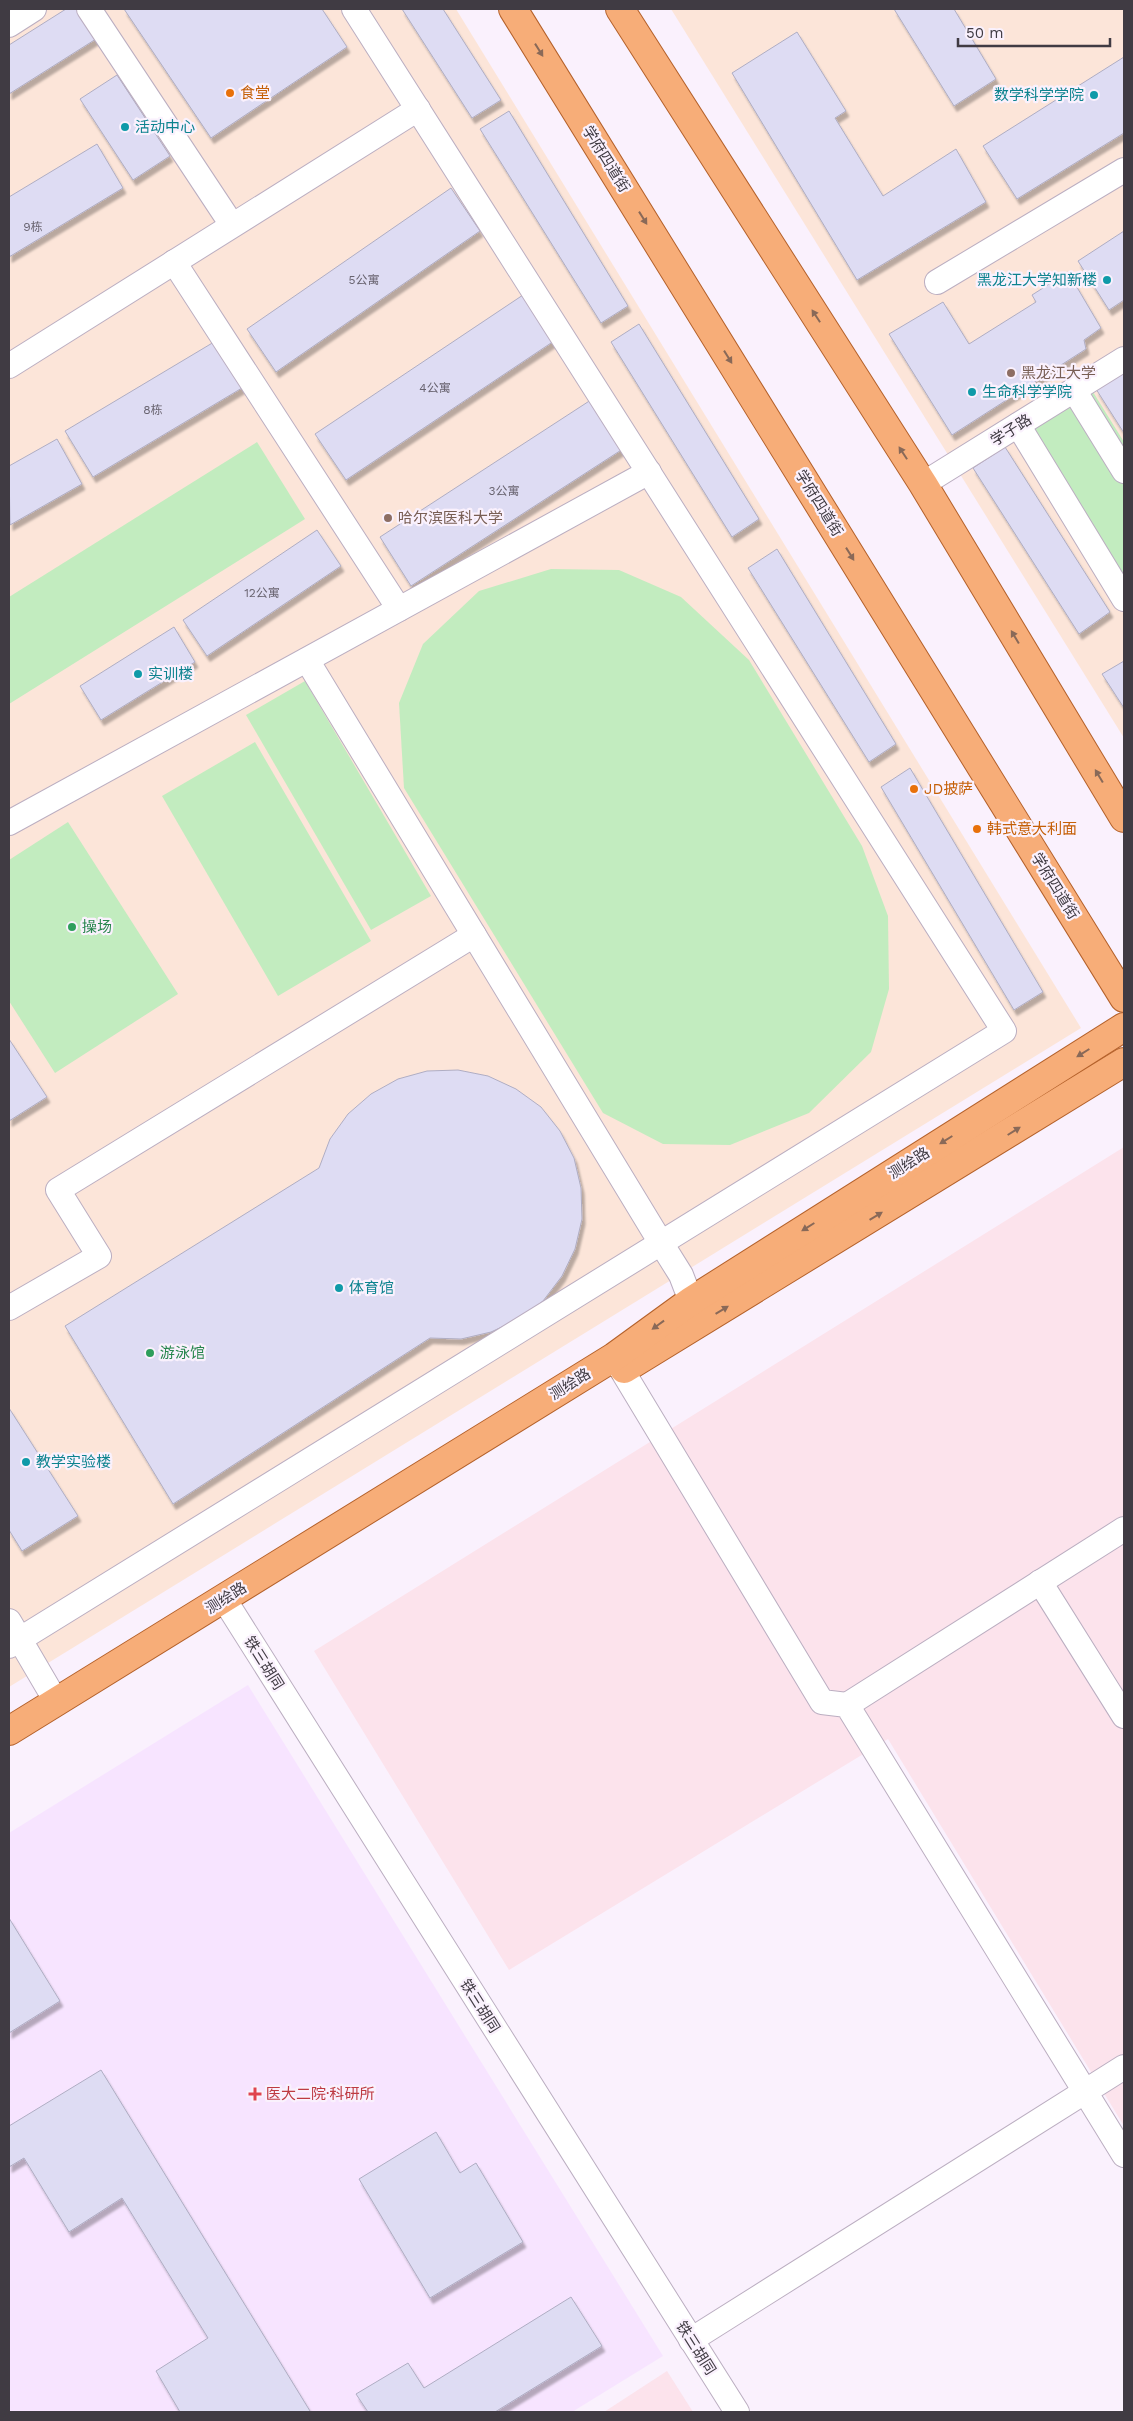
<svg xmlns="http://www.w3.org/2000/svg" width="1133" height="2421" viewBox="0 0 1133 2421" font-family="'Work Sans','Noto Sans SC',sans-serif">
	<defs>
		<filter id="shadow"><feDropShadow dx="3" dy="5.5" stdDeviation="1" flood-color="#0004"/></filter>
	</defs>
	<rect width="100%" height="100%" fill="#faf1fd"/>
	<g fill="#fce3ec">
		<path d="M1124 1147V2126L888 1739 509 1970 314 1651Z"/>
		<path d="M667 2371 693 2412H604Z"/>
	</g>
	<path fill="#f7e4ff" d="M248 1685 663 2356 572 2412H9V1833Z"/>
	<g fill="#fce5d9">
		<path d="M9 9H456L1081 1028 9 1687Z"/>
		<path d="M671 9H1124V738Z"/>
	</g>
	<g fill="#c2ecbf">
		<path d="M1093 392 1124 442V588L1028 433Z"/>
		<path d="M257 442 305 519 9 704V597Z"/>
		<path d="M551 569 619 570 681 597 749 660 862 846 888 916 889 989 871 1052 809 1113 730 1145 663 1144 603 1113 404 788 399 703 423 644 479 591Z"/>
		<path d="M305 681 431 896 371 930 246 715Z"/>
		<path d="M255 742 371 941 278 996 162 796Z"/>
		<path d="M68 822 178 994 55 1073 9 1001V860Z"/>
	</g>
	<g fill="#dedcf3" stroke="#afadc3" filter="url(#shadow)">
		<path d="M66 9H77L96 39 9 94V45Z"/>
		<path d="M124 9H322L347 47 211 138Z"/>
		<path d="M402 9H443L501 100 472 118Z"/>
		<path d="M894 9H954L996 79 954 106Z"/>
		<path d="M797 32 846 111 835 118 883 196 956 149 986 202 857 280 732 73Z"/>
		<path d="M1124 57V133L1017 199 983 146Z"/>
		<path d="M117 75 170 156 133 180 80 99Z"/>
		<path d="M509 111 628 306 601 323 480 129Z"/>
		<path d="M97 144 123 188 9 257V197Z"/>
		<path d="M451 188 480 231 276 372 247 329Z"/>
		<path d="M1124 231V300L1109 310 1078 261Z"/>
		<path d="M1068 272 1101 328 1084 340 1086 349 952 435 889 334 943 302 969 344 1036 302 1032 295Z"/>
		<path d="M523 295 554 341 346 480 315 434Z"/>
		<path d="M639 324 759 519 732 537 611 342Z"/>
		<path d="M214 342 242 388 93 477 65 431Z"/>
		<path d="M1124 371V433L1096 389Z"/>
		<path d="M597 396 629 445 411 586 380 537Z"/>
		<path d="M57 439 82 484 10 525 9 466Z"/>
		<path d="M1005 447 1110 612 1079 634 973 468Z"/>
		<path d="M317 530 341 566 207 656 183 620Z"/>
		<path d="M777 549 896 744 869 762 748 568Z"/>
		<path d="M174 627 195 662 101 720 80 686Z"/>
		<path d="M1124 661V708L1102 674Z"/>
		<path d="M910 768 1043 992 1014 1010 881 787Z"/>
		<path d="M9 1039 47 1097 9 1121Z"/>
		<path d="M458 1070 488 1076 516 1089 541 1107 560 1131 574 1158 581 1188 582 1219 575 1249 562 1276 543 1301 519 1319 491 1332 461 1339 430 1338 173 1504 65 1326 319 1168 330 1139 348 1114 371 1094 398 1079 427 1071Z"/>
		<path d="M9 1408 78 1516 22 1551 9 1530Z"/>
		<path d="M9 1918 60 2001 9 2033Z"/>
		<path d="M101 2070 310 2411 309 2412H180L156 2371 208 2338 122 2198 69 2232 24 2158 9 2167V2126Z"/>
		<path d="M436 2132 460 2173 476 2163 523 2242 430 2298 359 2179Z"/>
		<path d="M571 2297 602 2346 495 2412H368L356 2394 408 2363 424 2388Z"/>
	</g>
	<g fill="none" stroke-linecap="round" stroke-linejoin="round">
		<g stroke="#bbaec1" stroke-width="26">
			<g id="minor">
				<path d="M89 9 232 225"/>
				<path d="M9 25 34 9"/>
				<path d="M174 262 399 609"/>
				<path d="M937 282 1124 170"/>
				<path d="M9 366 418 109"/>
				<path d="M1074 390 1124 471"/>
				<path d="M1018 425 1124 599"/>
				<path d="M923 484 1124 359"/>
				<path d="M307 660 661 1243 681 1275 691 1301"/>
				<path d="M9 823 649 472"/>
				<path d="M9 1308 99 1256 58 1190 474 935"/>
				<path d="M614 1357 822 1702 847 1705 1124 2155"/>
				<path d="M1040 1582 1124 1716"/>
				<path d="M224 1599 737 2412"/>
				<path d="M9 1621 57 1703"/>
				<path d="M9 1646 1004 1031 354 9"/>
				<path d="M847 1705 1124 1529"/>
				<path d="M691 2340 1124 2067"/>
			</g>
		</g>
		<g stroke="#b4612b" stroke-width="30">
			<g id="major">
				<path d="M513 9 1124 998"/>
				<path d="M620 9 923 484 1124 818"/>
				<path d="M624 1369 1124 1062"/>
				<path d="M9 1731 614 1357 691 1301 1124 1027"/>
			</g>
		</g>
		<use href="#minor" stroke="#fff" stroke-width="24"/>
		<use href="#major" stroke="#f7ad78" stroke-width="28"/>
	</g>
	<defs><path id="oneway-solid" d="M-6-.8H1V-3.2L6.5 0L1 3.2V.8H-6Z" transform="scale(1.25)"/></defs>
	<g fill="#896958">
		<use href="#oneway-solid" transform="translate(539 50) rotate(58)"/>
		<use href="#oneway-solid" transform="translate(643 218) rotate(58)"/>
		<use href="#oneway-solid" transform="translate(816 316) rotate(-123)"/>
		<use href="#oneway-solid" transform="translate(728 357) rotate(58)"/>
		<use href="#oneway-solid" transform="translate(903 453) rotate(-123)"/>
		<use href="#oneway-solid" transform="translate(850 554) rotate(58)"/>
		<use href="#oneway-solid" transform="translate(1015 637) rotate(-121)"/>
		<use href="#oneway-solid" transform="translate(1099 776) rotate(-121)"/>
		<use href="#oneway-solid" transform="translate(1083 1053) rotate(148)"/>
		<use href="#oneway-solid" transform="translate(1014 1131) rotate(-32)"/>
		<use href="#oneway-solid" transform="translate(946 1140) rotate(148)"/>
		<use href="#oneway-solid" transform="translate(876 1216) rotate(-31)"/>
		<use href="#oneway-solid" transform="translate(808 1227) rotate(148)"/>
		<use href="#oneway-solid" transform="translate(722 1310) rotate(-31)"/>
		<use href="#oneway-solid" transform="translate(658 1325) rotate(144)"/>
	</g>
	<g fill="#e8710a" stroke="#faf1fd" stroke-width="2">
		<circle cx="230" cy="93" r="5"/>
		<circle cx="914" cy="789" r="5"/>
		<circle cx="977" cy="829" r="5"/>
	</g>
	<g fill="#0f9aa8" stroke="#faf1fd" stroke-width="2">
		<circle cx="1094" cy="95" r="5"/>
		<circle cx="125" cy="127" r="5"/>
		<circle cx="1107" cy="280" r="5"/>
		<circle cx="972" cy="392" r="5"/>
		<circle cx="138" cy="674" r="5"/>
		<circle cx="339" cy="1288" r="5"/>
		<circle cx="26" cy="1462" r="5"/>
	</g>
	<g fill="#8d6e63" stroke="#faf1fd" stroke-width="2">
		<circle cx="1011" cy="373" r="5"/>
		<circle cx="388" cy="518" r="5"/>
	</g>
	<g fill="#2e9e5b" stroke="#faf1fd" stroke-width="2">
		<circle cx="72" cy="927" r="5"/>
		<circle cx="150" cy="1353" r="5"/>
	</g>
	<path fill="#e0444e" stroke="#faf1fd" stroke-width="2" d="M252.5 2086.5h5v5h5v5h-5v5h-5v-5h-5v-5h5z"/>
	<g text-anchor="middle" stroke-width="4.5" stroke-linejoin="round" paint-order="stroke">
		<g font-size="12" fill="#68636f">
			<text x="33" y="231">9栋</text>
			<text x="364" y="284">5公寓</text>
			<text x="435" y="392">4公寓</text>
			<text x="153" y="414">8栋</text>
			<text x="504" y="495">3公寓</text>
			<text x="262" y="597">12公寓</text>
		</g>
		<g font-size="15" fill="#c56008" stroke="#faf1fd" text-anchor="start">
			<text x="240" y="98">食堂</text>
			<text x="924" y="794">JD披萨</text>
			<text x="987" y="834">韩式意大利面</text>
		</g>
		<g font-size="15" fill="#0d838f" stroke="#faf1fd" text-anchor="start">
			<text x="1084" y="100" text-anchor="end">数学科学学院</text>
			<text x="135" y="132">活动中心</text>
			<text x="1097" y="285" text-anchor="end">黑龙江大学知新楼</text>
			<text x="982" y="397">生命科学学院</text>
			<text x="148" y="679">实训楼</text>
			<text x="349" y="1293">体育馆</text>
			<text x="36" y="1467">教学实验楼</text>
		</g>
		<g font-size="15" fill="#403b43" stroke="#faf1fd">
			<text transform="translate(606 159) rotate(58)" y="5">学府四道街</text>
			<text transform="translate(1011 430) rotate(-32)" y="5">学子路</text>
			<text transform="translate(819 503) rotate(58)" y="5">学府四道街</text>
			<text transform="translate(1055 886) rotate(58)" y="5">学府四道街</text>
			<text transform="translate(909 1163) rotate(-32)" y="5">测绘路</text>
			<text transform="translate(570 1384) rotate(-32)" y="5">测绘路</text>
			<text transform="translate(226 1598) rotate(-32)" y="5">测绘路</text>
			<text transform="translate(264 1663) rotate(58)" y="5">铁三胡同</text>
			<text transform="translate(480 2006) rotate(58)" y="5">铁三胡同</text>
			<text transform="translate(696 2348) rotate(58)" y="5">铁三胡同</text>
		</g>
		<g font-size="15" fill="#785e54" stroke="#faf1fd" text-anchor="start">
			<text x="1021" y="378">黑龙江大学</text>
			<text x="398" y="523">哈尔滨医科大学</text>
		</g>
		<g font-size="15" fill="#27864d" stroke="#faf1fd" text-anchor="start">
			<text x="82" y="932">操场</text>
			<text x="160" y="1358">游泳馆</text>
		</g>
		<g font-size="15" fill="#be3a42" stroke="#faf1fd" text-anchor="start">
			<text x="266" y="2099">医大二院·科研所</text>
		</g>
	</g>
	<rect width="1133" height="2421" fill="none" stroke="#403b43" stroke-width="20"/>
	<path d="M958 38v8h152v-8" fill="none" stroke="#403b43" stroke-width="2.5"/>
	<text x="966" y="38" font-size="15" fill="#403b43" stroke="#faf1fd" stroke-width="4" paint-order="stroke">50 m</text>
</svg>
